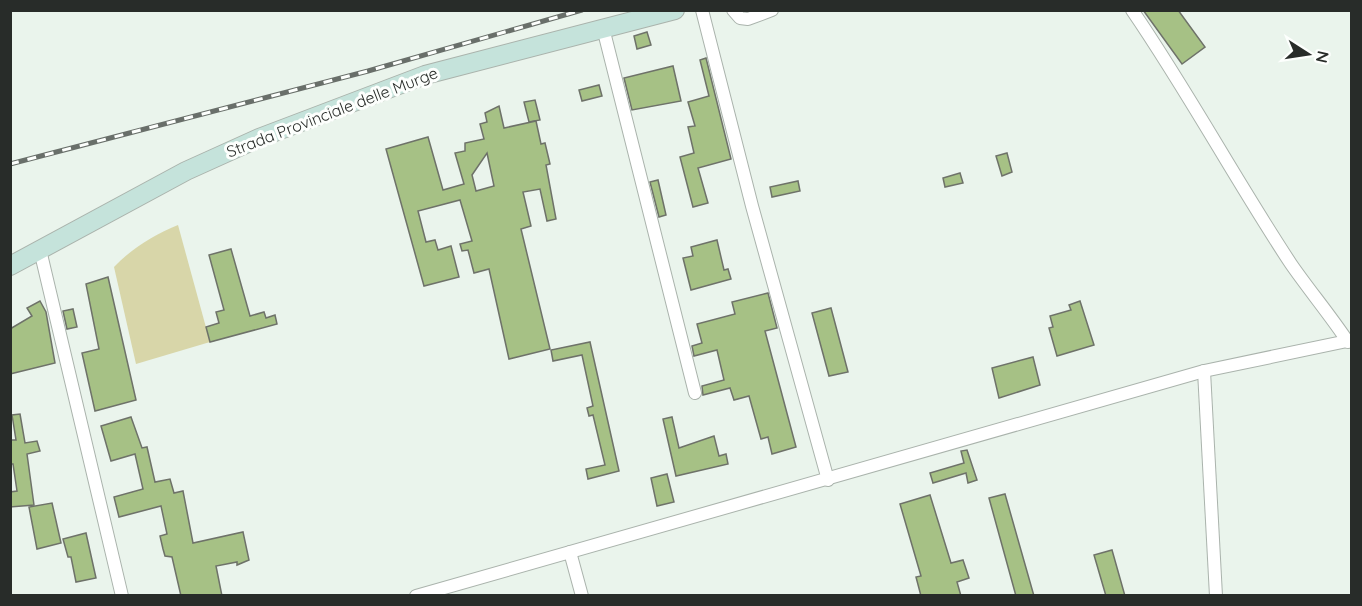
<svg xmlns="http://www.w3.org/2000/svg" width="1362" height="606" viewBox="0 0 1362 606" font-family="Quicksand,sans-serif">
	<rect width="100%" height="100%" fill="#eaf4ec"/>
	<path fill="#d8d6a9" d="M178 225 210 342 136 364 114 267C132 248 154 235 178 225Z"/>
	<g fill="#a6c185" stroke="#6e7269" stroke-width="1.5" fill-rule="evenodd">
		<path d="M1143 10H1178L1205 47 1182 64Z"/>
		<path d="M647 32 651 45 637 49 634 36Z"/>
		<path d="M706 58 731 159 698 168 708 203 693 207 680 157 694 153 688 127 695 126 688 102 709 96 700 60Z"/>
		<path d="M673 66 681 101 632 110 624 78Z"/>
		<path d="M599 85 602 96 582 101 579 90Z"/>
		<path d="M535 100 540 120 529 122 524 102Z"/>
		<path d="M499 106 504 128 536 121 541 144 545 143 550 164 546 165 556 219 547 221 540 189 523 192 531 226 521 229 550 349 509 359 489 269 474 273 468 250 462 251 460 244 472 241 460 200 418 211 426 242 435 240 438 250 451 246 459 277 424 286 386 149 428 137 443 190 464 184 455 153 465 151V143L484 139 480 124 487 122 485 113ZM487 153 494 186 476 191 472 175Z"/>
		<path d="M1007 153 1012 172 1002 176 996 156Z"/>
		<path d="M960 173 963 183 945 187 943 178Z"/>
		<path d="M658 180 666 215 659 217 650 182Z"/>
		<path d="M798 181 800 191 772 197 770 187Z"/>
		<path d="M717 240 724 270 728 269 731 279 691 290 683 258 693 256 691 247Z"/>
		<path d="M231 249 250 316 264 312 266 318 275 315 277 324 210 342 206 327 219 323 216 312 224 310 209 255Z"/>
		<path d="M108 277 136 400 95 411 82 353 99 349 86 284Z"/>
		<path d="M768 293 777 328 765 331 796 447 772 454 768 437 761 439 749 396 734 400 730 388 703 395 702 386 724 380 717 350 694 356 692 346 702 343 697 324 735 314 732 302Z"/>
		<path d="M40 301 46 312 55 363 10 374V329L32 316 27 308Z"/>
		<path d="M1080 301 1094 345 1057 356 1049 328 1053 327 1050 316 1071 310 1069 305Z"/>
		<path d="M831 308 848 372 829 376 812 313Z"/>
		<path d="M73 309 77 327 67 329 63 311Z"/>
		<path d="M590 342 619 471 588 479 586 469 605 465 593 415 589 416 587 408 593 406 582 355 553 361 551 350Z"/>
		<path d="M1033 357 1040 385 999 398 992 368Z"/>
		<path d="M20 414 25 443 37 441 40 451 27 454 34 505 10 507V492L17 491 13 464H10V440H16L12 415Z"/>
		<path d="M131 417 142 448 147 447 155 482 170 479 174 493 183 491 193 543 243 532 249 560 237 565V562L216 566 222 596H181L172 557 165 556 163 549 160 536 167 534 161 506 119 517 114 497 143 489 135 454 111 461 101 426Z"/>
		<path d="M672 417 679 448 714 436 719 456 726 454 728 464 676 476 663 419Z"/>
		<path d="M967 450 977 480 968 483 966 473 933 483 930 473 964 463 961 451Z"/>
		<path d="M667 474 674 502 657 506 651 478Z"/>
		<path d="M1005 494 1034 596H1016L989 498Z"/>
		<path d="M930 495 951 563 963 560 969 578 957 582 961 596H921L916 577 921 576 900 504Z"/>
		<path d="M52 503 61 543 37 549 29 507Z"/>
		<path d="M86 533 96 578 76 582 71 557H68L63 539Z"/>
		<path d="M1112 550 1125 596H1106L1094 555Z"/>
	</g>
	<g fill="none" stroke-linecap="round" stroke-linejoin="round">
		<g stroke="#aab3ac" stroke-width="14">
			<g id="minor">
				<path d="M702 10 752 206 828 480"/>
				<path d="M733 10 740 18 748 19 772 10"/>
				<path d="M1132 10C1189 93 1236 181 1291 264 1309 290 1330 315 1348 342"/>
				<path d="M603 28 695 393"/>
				<path d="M40 250 122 596"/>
				<path d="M1204 371 1216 596"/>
				<path d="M570 552 582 596"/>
				<path d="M416 596 1204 371 1352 340"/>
			</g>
		</g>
		<g stroke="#aab3ac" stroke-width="20">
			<path id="secondary" d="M10 266 186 171 259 138 425 75 675 10"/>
		</g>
		<use href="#minor" stroke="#fff" stroke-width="12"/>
		<use href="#secondary" stroke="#c5e3db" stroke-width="18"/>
		<g stroke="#696f6a" stroke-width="5">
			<path id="rail" d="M10 164 368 71 582 10"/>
		</g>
		<use href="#rail" stroke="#fdfffd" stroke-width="3" stroke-dasharray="9" stroke-linecap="butt"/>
	</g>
	<g text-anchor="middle" stroke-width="6" stroke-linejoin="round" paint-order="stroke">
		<g font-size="16" fill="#282c29" stroke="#fdfffd">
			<text transform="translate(332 112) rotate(-21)" y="6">Strada Provinciale delle Murge</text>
		</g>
	</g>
	<rect width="1362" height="606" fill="none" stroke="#282c29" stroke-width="24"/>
	<g transform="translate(1308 54) rotate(102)" stroke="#fdfffd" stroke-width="4.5" paint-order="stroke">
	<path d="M0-4.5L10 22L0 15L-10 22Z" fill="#282c29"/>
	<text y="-9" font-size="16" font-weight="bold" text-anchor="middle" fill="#282c29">N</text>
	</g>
</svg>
